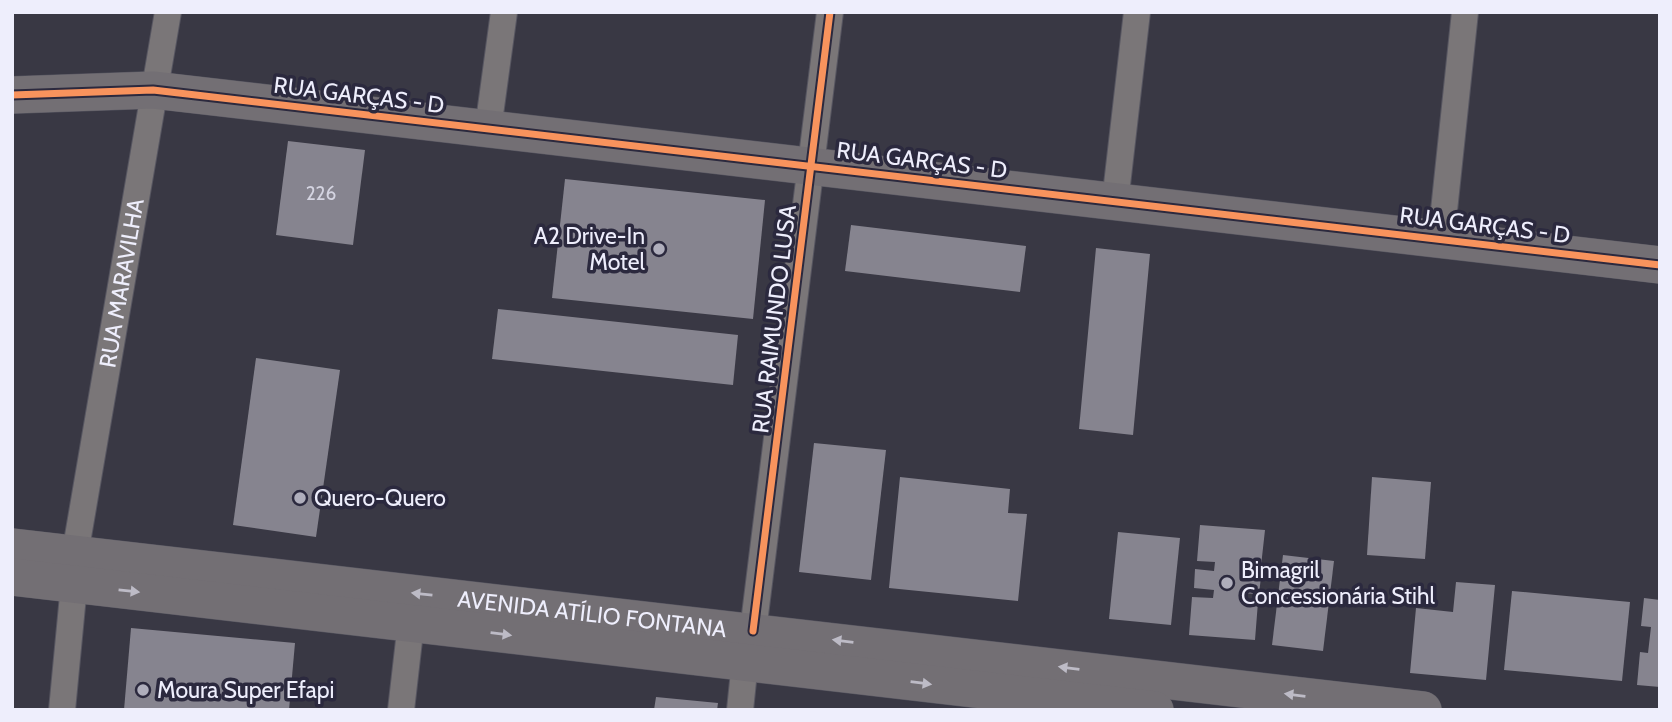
<svg xmlns="http://www.w3.org/2000/svg" width="1672" height="722" viewBox="0 0 1672 722" font-family="Cabin,sans-serif">
	<rect width="100%" height="100%" fill="#393844"/>
	<g fill="#86848f">
		<path d="M288 141 365 150 353 245 276 235Z"/>
		<path d="M565 179 765 200 753 319 552 298Z"/>
		<path d="M851 225 1026 246 1020 292 845 271Z"/>
		<path d="M1096 248 1150 254 1133 435 1079 429Z"/>
		<path d="M498 309 738 335 733 385 492 359Z"/>
		<path d="M256 358 340 370 316 537 233 525Z"/>
		<path d="M814 443 886 450 871 580 799 572Z"/>
		<path d="M900 477 1010 489 1008 513 1027 514 1018 601 889 588Z"/>
		<path d="M1372 477 1431 482 1425 559 1367 555Z"/>
		<path d="M1200 525 1265 530 1261 566 1242 565 1241 576 1261 577 1259 594 1239 593V600L1258 602 1255 640 1189 635 1192 597 1213 598 1214 590 1194 588 1195 569 1214 571 1215 562 1197 561Z"/>
		<path d="M1118 532 1180 538 1171 625 1109 619Z"/>
		<path d="M1283 555 1334 561 1323 651 1272 645Z"/>
		<path d="M1456 582 1495 585 1486 680 1410 673 1416 608 1453 612Z"/>
		<path d="M1512 591 1630 602 1622 681 1504 670Z"/>
		<path d="M1644 598 1660 600V687L1637 685 1640 652 1648 653 1651 627 1641 626Z"/>
		<path d="M131 628 295 643 289 710H124Z"/>
		<path d="M656 697 718 703 717 710H654Z"/>
	</g>
	<g fill="none" stroke-linecap="round" stroke-linejoin="round">
		<g stroke="#575661" stroke-width="28">
			<g id="street">
				<path d="M488 129 504 12"/>
				<path d="M1115 202 1137 12"/>
				<path d="M1441 239 1465 12"/>
				<path id="s1" d="M75 554 168 12"/>
				<path d="M753 631 830 12"/>
				<path d="M62 710 74 585"/>
				<path d="M401 710 411 623"/>
				<path d="M740 710 745 662"/>
			</g>
		</g>
		<g stroke="#575661" stroke-width="38">
			<g id="secondary">
				<path d="M12 95 153 90 1660 265"/>
				<path id="s2" d="M12 547 1423 710"/>
				<path d="M12 577 1155 710"/>
			</g>
		</g>
		<use href="#street" stroke="#7a7678" stroke-width="26"/>
		<use href="#secondary" stroke="#736f74" stroke-width="37"/>
		<g stroke="#2b293e" stroke-width="11">
			<g id="cycleway">
				<path d="M12 95 153 90 1660 265"/>
				<path d="M753 631 830 12"/>
			</g>
		</g>
		<use href="#cycleway" stroke="#f8935d" stroke-width="7"/>
	</g>
	<defs><path id="oneway-solid" d="M-6-.8H1V-3.2L6.5 0L1 3.2V.8H-6Z" transform="scale(1.75)"/></defs>
	<g fill="#bdbbc6">
		<use href="#oneway-solid" transform="translate(129 591) rotate(6)"/>
		<use href="#oneway-solid" transform="translate(422 594) rotate(-174)"/>
		<use href="#oneway-solid" transform="translate(501 634) rotate(7)"/>
		<use href="#oneway-solid" transform="translate(843 641) rotate(-173)"/>
		<use href="#oneway-solid" transform="translate(1069 668) rotate(-173)"/>
		<use href="#oneway-solid" transform="translate(921 683) rotate(7)"/>
		<use href="#oneway-solid" transform="translate(1295 695) rotate(-173)"/>
	</g>
	<g fill="#afaebc" stroke="#2b293e" stroke-width="2.5">
		<circle cx="659" cy="249" r="7"/>
		<circle cx="300" cy="498" r="7"/>
		<circle cx="1227" cy="583" r="7"/>
		<circle cx="143" cy="690" r="7"/>
	</g>
	<g text-anchor="middle" stroke-width="7" stroke-linejoin="round" paint-order="stroke">
		<g font-size="19" fill="#d4d4e1">
			<text x="321" y="200">226</text>
		</g>
		<g font-size="23" fill="#eeeefc" stroke="#2b293e">
			<text transform="translate(359 95) rotate(7)" y="8">RUA GARÇAS - D</text>
			<text transform="translate(922 160) rotate(7)" y="8">RUA GARÇAS - D</text>
			<text transform="translate(1485 225) rotate(7)" y="8">RUA GARÇAS - D</text>
			<text dy="8" stroke="none"><textPath href="#s1" startOffset="275">RUA MARAVILHA</textPath></text>
			<text transform="translate(774 319) rotate(-83)" y="8">RUA RAIMUNDO LUSA</text>
			<text dy="8" stroke="none"><textPath href="#s2" startOffset="584">AVENIDA ATÍLIO FONTANA</textPath></text>
		</g>
		<g font-size="23" fill="#eeeefc" stroke="#2b293e" text-anchor="start">
			<text x="645" y="244" text-anchor="end">A2 Drive-In<tspan x="645" dy="26">Motel</tspan></text>
			<text x="314" y="506">Quero-Quero</text>
			<text x="1241" y="578">Bimagril<tspan x="1241" dy="26">Concessionária Stihl</tspan></text>
			<text x="157" y="698">Moura Super Efapi</text>
		</g>
	</g>
	<rect width="1672" height="722" fill="none" stroke="#eeeefc" stroke-width="28"/>
</svg>
